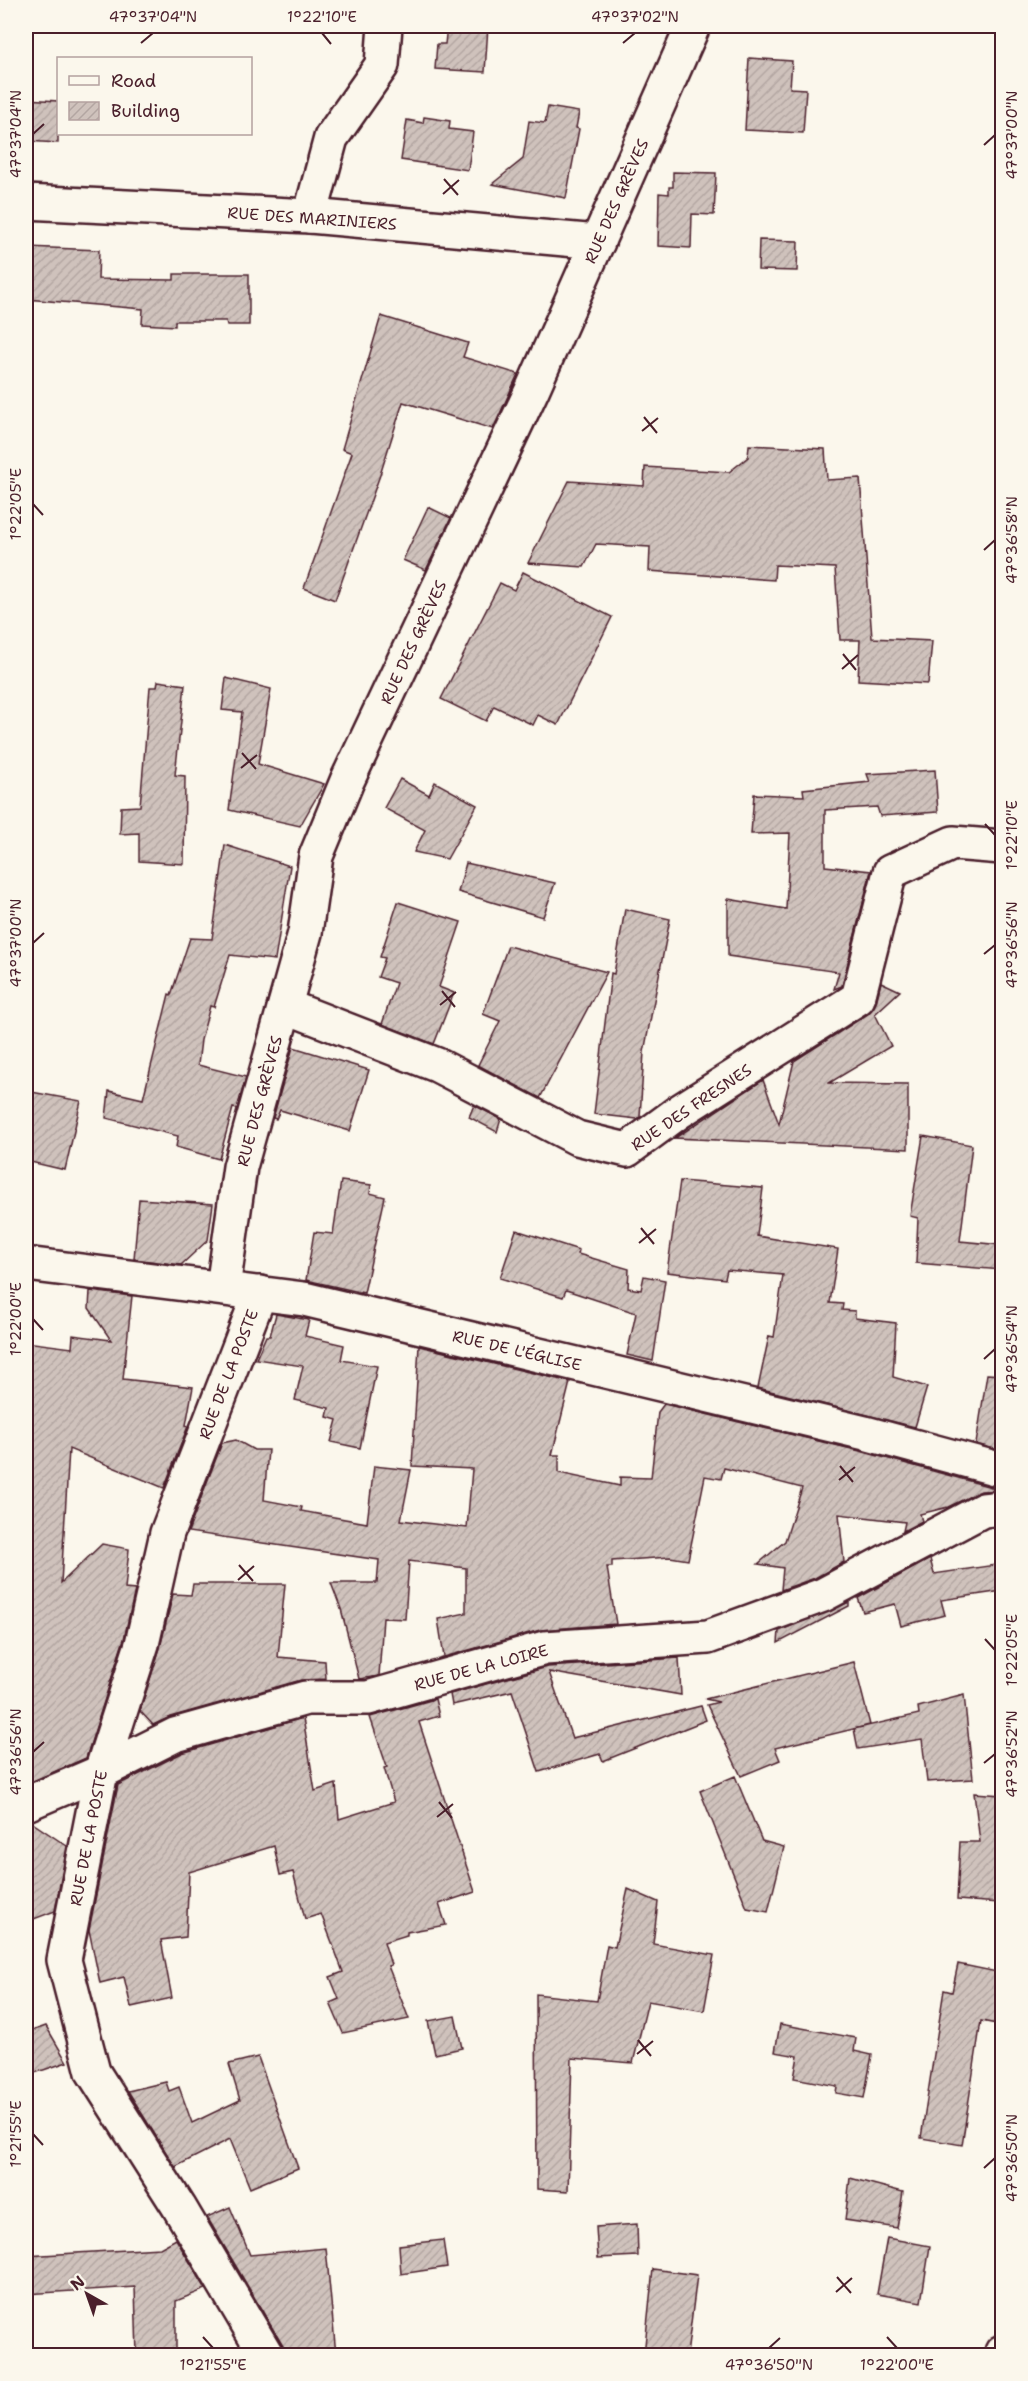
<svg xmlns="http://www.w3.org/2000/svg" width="1028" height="2381" viewBox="0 0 1028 2381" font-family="'Shantell Sans',sans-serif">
	<defs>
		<pattern id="building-hatch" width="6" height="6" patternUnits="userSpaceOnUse" patternTransform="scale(1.5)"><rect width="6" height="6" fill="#cfc2bc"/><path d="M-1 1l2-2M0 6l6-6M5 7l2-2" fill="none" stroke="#b3a6a2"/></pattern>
	</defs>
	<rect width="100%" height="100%" fill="#fbf7ec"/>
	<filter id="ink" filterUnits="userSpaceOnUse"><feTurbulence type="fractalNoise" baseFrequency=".0167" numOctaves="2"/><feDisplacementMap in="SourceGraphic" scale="12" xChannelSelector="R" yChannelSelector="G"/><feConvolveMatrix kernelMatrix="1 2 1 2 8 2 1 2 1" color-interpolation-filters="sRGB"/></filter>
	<g filter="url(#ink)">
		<g fill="url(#building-hatch)" stroke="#4a1f2b" stroke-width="1.5">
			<path d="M447 26H488L485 72 435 69 437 44H445Z"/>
			<path d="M749 58 792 61 790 88 806 89 803 133 745 130Z"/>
			<path d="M26 99 58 101V143L26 141Z"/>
			<path d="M548 107 579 112 576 128 579 129 566 198 492 184 523 159 529 121 545 123Z"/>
			<path d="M424 117 450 121 449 129 473 132 468 170 401 160 407 120 423 123Z"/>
			<path d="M673 172 716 173 714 215 692 214 691 248 658 246 659 193 669 194V187H673Z"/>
			<path d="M759 240 798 241 797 271 758 270Z"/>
			<path d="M27 247 99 250 98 279 174 280V274H249V325H227L226 321H175V326L142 324 143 309 26 299Z"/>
			<path d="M381 316 468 343 463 357 518 374 493 429 403 402 380 475 335 600 304 588 352 453 342 449Z"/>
			<path d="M749 445 825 449 827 480 860 478 872 638 932 641 928 684 858 680 860 640H840L835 568 775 565 774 580 649 571 650 547 596 544 584 567 528 563 569 481 644 486 645 467 729 472 748 457Z"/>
			<path d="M428 507 451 518 426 570 403 560Z"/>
			<path d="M523 572 612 617 558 725 538 715 533 725 494 706 486 721 441 699 500 583 514 590Z"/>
			<path d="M226 678 271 689 258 764 324 784 300 826 229 810 242 712 222 710Z"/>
			<path d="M158 681 185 685 175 775 185 776 184 864 139 861V833L120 834 121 807 140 806 150 687H157Z"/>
			<path d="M935 770 938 812 880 816 877 807 825 810V866L871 871 842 986 834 989 839 972 728 956V899L786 909 790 833 751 834 754 794 804 796 803 789 870 782 867 774Z"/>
			<path d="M400 779 429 795 435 782 477 805 447 859 414 852 425 830 384 808Z"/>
			<path d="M225 845 290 866 275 960 230 955 214 1007 210 1006 201 1040 198 1065 246 1077 237 1109 233 1108 219 1159 176 1147 178 1136 106 1118 109 1091 143 1099 169 994 171 995 190 938 212 939Z"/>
			<path d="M466 863 555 883 543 917 458 892Z"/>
			<path d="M398 902 461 922 439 987 454 993 434 1044 382 1024 396 983 378 977 385 958 380 957Z"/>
			<path d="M625 909 670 919 644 1052 640 1117 637 1119 594 1114 611 973 614 974Z"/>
			<path d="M508 946 607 972 540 1098 478 1065 500 1021 483 1014Z"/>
			<path d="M881 982 900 991 875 1014 891 1046 829 1083 908 1084V1149L675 1138 763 1080 779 1124 794 1061 868 1014 876 1003Z"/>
			<path d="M293 1047 369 1070 350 1131 280 1110 276 1119 273 1118Z"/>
			<path d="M26 1091 81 1101 65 1170 26 1161Z"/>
			<path d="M474 1105 501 1119 497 1132 469 1117Z"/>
			<path d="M923 1136 972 1145 960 1241 1002 1245V1270L916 1263 918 1218 910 1216Z"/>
			<path d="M341 1181 371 1185 370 1193 385 1197 364 1293 306 1280 314 1232 333 1234Z"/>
			<path d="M680 1181 763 1188 757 1236 838 1249 830 1303 843 1304 842 1310 855 1311V1318L896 1323 893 1377 927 1387 915 1427 758 1388 769 1336 774 1337 783 1275 727 1270 725 1279 667 1272Z"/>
			<path d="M139 1199 213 1204 208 1240 181 1265 134 1259Z"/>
			<path d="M516 1230 579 1250 578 1254 629 1269 628 1288 641 1290 644 1276 665 1280 653 1361 627 1355 636 1313 566 1290 563 1297 500 1278Z"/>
			<path d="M90 1291 132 1296 123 1379 193 1387 186 1425 188 1426 164 1488 69 1449 61 1583 102 1544 129 1549 125 1589 135 1590 124 1639 86 1758 26 1784V1342L72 1348 73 1335 111 1340 89 1308Z"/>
			<path d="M276 1314 309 1320 305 1336 344 1345 341 1360 377 1366 360 1448 331 1442 337 1420 327 1417 329 1408 295 1400 303 1366 256 1359 266 1336H270Z"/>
			<path d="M419 1346 570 1382 552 1455H559V1473L620 1486V1477L651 1478 658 1412 664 1404 860 1451 1002 1490 981 1491 948 1507 920 1514 922 1521 903 1531 905 1522 839 1514 844 1562 815 1578 781 1590 783 1568 758 1564 785 1541 802 1488 724 1468 721 1479 705 1476 688 1560 670 1557 612 1561V1567H607L616 1624 540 1630 444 1657 438 1619 466 1613V1568L409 1561 405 1619 383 1618 379 1676 359 1679 341 1609 331 1583H377L379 1560 188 1532 222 1443 236 1440 254 1450H268L264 1500 302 1507 301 1511 367 1523 374 1466 411 1470 401 1520 467 1528 472 1469 412 1466Z"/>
			<path d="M987 1374 1002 1375V1451L976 1444Z"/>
			<path d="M930 1559 934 1574 1002 1564V1591L941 1600 945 1615 901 1626 895 1604 863 1612 858 1598Z"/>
			<path d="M193 1584H285L278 1657 325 1661 326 1679 301 1680 170 1717 153 1725 140 1711 160 1648 173 1594 191 1595Z"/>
			<path d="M849 1602V1606L778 1643 779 1631Z"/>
			<path d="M679 1658 681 1695 549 1672 572 1738 701 1706 706 1720 603 1761 600 1754 539 1772 512 1691 452 1705 450 1694 548 1667Z"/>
			<path d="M854 1662 870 1725 775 1748 780 1760 741 1776 707 1705 719 1702 705 1699Z"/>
			<path d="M964 1695 973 1779 927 1782 922 1739 858 1749 854 1729 919 1714 918 1707Z"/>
			<path d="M435 1699 439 1716 419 1722 475 1892 439 1904 446 1925 407 1932V1935L384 1942 391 1965 388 1966 409 2019 343 2033 330 2003 339 1999 330 1977 343 1972 333 1945 321 1914 305 1919 293 1872 280 1875 274 1846 189 1872 186 1937 161 1940 172 1998 131 2007 124 1977 100 1983 89 1930 118 1785 182 1753 303 1718 315 1791 336 1784 339 1819 394 1802 384 1768 387 1767 370 1717Z"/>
			<path d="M735 1776 762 1841 784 1847 768 1912 747 1908 700 1791Z"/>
			<path d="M974 1793 1002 1795V1881L1000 1903 957 1900 960 1842H980Z"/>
			<path d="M26 1822H31L67 1846 55 1911 26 1922Z"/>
			<path d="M628 1889 658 1902 653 1944 714 1955 704 2011 648 2001 633 2063 572 2058 568 2191 537 2189 536 1994 597 2001 607 1945 615 1947Z"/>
			<path d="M958 1964 1002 1973V2025L981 2021 962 2145 921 2138 944 1990 952 1992Z"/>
			<path d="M455 2016 462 2048 435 2054 428 2021Z"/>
			<path d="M780 2024 856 2038 854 2051 872 2055 864 2098 836 2093 837 2086 794 2078 798 2056 775 2052Z"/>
			<path d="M46 2026 67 2062 26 2076V2033Z"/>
			<path d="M258 2057 298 2168 250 2188 230 2139 175 2167 128 2091 166 2082 169 2091 179 2087 192 2123 240 2100 229 2064Z"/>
			<path d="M850 2178 903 2192 897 2228 845 2220Z"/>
			<path d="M230 2207 250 2255 326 2248 336 2355H286L283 2346 207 2217Z"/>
			<path d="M637 2224 638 2256 598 2258 596 2227Z"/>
			<path d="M887 2238 930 2246 921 2302 877 2294Z"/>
			<path d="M176 2239 206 2289 176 2301V2355H137L135 2287 26 2294V2256L160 2248Z"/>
			<path d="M443 2240 447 2267 401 2274 399 2245Z"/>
			<path d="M653 2269 697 2275 687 2355H644Z"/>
		</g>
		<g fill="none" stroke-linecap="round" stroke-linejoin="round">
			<g stroke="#4a1f2b" stroke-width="38">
				<g id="street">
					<path d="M26 202 310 216 598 242"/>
					<path d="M310 216 331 138 382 65 385 26"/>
					<path d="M285 1006 437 1065 577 1138 627 1150 680 1111 858 998 890 872 953 843 1002 847"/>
					<path d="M26 1264 304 1299 865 1433 1002 1470"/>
					<path d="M223 1288 240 1167 305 933 316 856 347 781 532 390 693 26"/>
					<path d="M260 1293 167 1533 142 1644 101 1772 64 1960 93 2072 179 2207 267 2356"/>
					<path d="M26 1804 101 1772 175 1735 306 1698H368L545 1648 708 1637 823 1595 983 1510 1002 1508"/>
					<path d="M1002 2356V2352"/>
				</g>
			</g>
			<use href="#street" stroke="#fbf7ec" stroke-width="33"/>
		</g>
	</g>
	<path fill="none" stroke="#4a1f2b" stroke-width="2" d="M322 33 331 44M141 43 153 33M623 43 635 33M33 134 44 124M984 145 995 135M444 179 458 195M443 194 459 180M644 417 657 433M642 431 658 418M33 504 43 515M984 550 995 540M843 654 856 670M842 669 858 655M242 753 256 769M241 768 257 755M985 824 995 835M33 943 44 933M984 954 995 945M442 991 455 1007M440 1005 456 992M641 1228 654 1244M639 1243 656 1229M33 1319 43 1330M984 1359 995 1349M840 1466 853 1482M839 1480 855 1467M239 1565 253 1581M238 1580 254 1566M985 1639 995 1650M33 1752 44 1742M984 1763 995 1754M439 1802 452 1818M437 1817 453 1804M638 2040 651 2056M637 2054 653 2041M33 2134 43 2145M984 2168 995 2158M837 2277 851 2293M836 2292 852 2278M203 2337 213 2348M887 2337 897 2348M769 2348 780 2338"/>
	<g text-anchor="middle" stroke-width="4.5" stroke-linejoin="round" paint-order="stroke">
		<g font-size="16" fill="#4a1f2b" stroke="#fbf7ec">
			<text transform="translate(616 201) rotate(-66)" y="6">RUE DES GRÈVES</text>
			<text transform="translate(312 218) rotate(4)" y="6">RUE DES MARINIERS</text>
			<text transform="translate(413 642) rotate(-65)" y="6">RUE DES GRÈVES</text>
			<text transform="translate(259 1101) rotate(-75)" y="6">RUE DES GRÈVES</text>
			<text transform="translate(691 1107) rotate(-34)" y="6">RUE DES FRESNES</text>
			<text transform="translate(517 1350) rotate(13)" y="6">RUE DE L'ÉGLISE</text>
			<text transform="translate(228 1374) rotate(-69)" y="6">RUE DE LA POSTE</text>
			<text transform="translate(481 1667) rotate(-15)" y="6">RUE DE LA LOIRE</text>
			<text transform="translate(88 1838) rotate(-79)" y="6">RUE DE LA POSTE</text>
		</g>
	</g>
	<rect width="1028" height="2381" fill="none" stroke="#fbf7ec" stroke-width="66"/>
	<rect x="57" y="57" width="195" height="78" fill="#fbf7ec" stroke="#b4a19f" stroke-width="1.5"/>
	<rect x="69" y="76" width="30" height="9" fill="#fbf7ec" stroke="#b4a19f" stroke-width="1.5"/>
	<text x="111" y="87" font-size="18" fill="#4a1f2b">Road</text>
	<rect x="69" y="102" width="30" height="18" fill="url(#building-hatch)" stroke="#b4a19f" stroke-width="1.5"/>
	<text x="111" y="117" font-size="18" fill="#4a1f2b">Building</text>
	<g transform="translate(87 2294) rotate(320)" stroke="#fbf7ec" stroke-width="4.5" paint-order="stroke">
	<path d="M0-4.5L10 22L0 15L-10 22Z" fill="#4a1f2b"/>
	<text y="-9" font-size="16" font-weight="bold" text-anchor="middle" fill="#4a1f2b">N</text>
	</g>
	<rect x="33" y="33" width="962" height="2315" fill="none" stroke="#4a1f2b" stroke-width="2"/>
	<g font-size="15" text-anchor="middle" fill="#4a1f2b">
		<text x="153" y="22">47°37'04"N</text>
		<text x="322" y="22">1°22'10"E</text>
		<text x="635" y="22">47°37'02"N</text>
		<text transform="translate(16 134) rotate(-90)" y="5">47°37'04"N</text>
		<text transform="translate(1012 135) rotate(-90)" y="5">47°37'00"N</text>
		<text transform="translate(16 504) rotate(-90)" y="5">1°22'05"E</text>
		<text transform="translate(1012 540) rotate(-90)" y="5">47°36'58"N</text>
		<text transform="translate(1012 835) rotate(-90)" y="5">1°22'10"E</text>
		<text transform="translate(16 943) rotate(-90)" y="5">47°37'00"N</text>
		<text transform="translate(1012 945) rotate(-90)" y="5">47°36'56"N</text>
		<text transform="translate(16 1319) rotate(-90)" y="5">1°22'00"E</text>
		<text transform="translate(1012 1349) rotate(-90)" y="5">47°36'54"N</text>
		<text transform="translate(1012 1650) rotate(-90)" y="5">1°22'05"E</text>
		<text transform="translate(16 1752) rotate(-90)" y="5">47°36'56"N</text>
		<text transform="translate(1012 1754) rotate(-90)" y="5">47°36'52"N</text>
		<text transform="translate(16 2134) rotate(-90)" y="5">1°21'55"E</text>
		<text transform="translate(1012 2158) rotate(-90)" y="5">47°36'50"N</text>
		<text x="213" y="2370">1°21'55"E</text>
		<text x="769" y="2370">47°36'50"N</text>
		<text x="897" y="2370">1°22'00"E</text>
	</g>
</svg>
